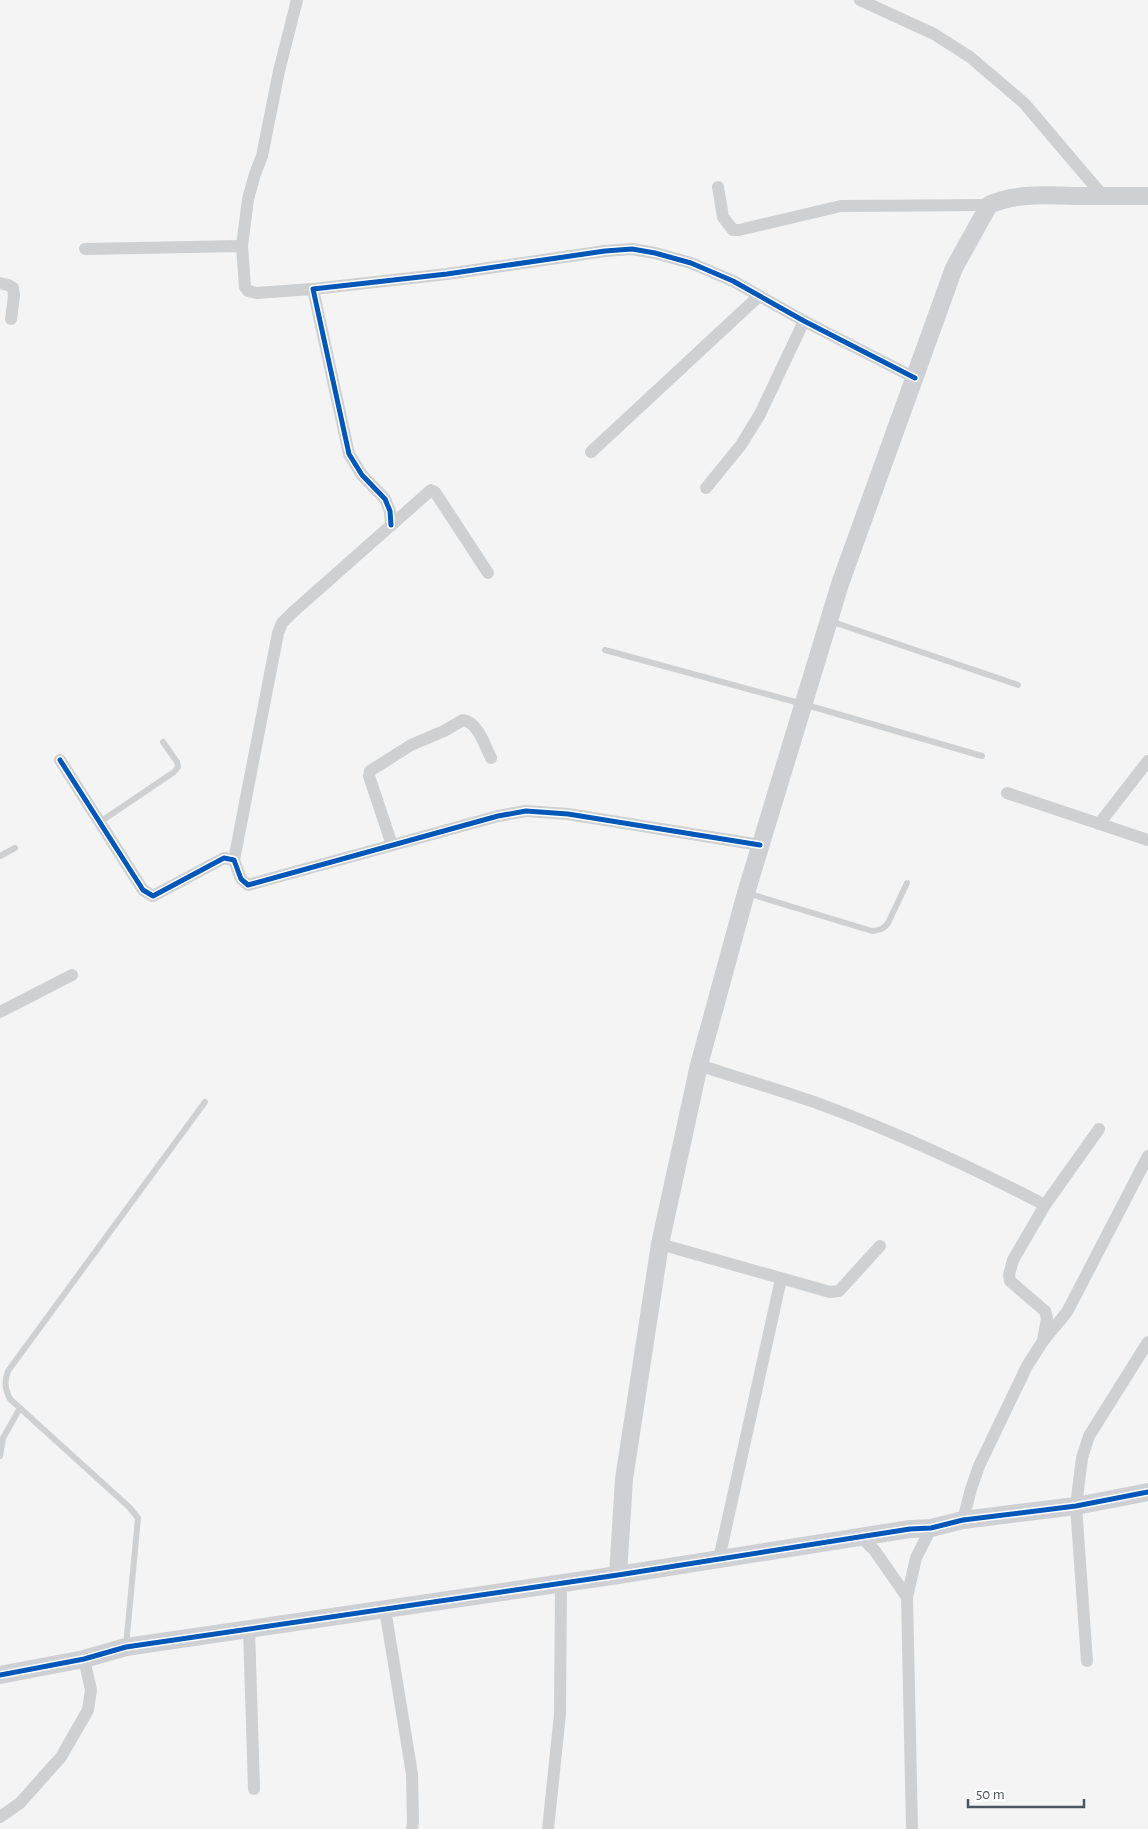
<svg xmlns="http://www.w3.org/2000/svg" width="1148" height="1829" viewBox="0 0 1148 1829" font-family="'Alegreya Sans',sans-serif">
	<rect width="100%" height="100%" fill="#f4f4f4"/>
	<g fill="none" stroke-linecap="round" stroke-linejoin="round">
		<g stroke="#ced0d2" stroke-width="6">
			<path d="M830 621 1018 685"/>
			<path d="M605 650 803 704 982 756"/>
			<path d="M100 822 174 772 178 767 177 762 163 742"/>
			<path d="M0 856 15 848"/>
			<path d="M747 893 872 931C880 930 884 929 888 923L907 883"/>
			<path d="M0 1456 3 1438 20 1408"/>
			<path d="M126 1646 138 1518 129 1507 10 1399C5 1389 4 1382 8 1371L205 1102"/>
		</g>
		<g stroke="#ced0d2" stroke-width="12">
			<path d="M860 0 934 34 970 57 1024 103 1103 196"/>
			<path d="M718 187 723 217 733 230H739L841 206 989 205"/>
			<path d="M242 246 248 199 255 174 262 156 279 71 297 0"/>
			<path d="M85 249 242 246 245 287 248 291 256 293 313 289"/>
			<path d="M0 283 8 285 13 288 14 296 11 319"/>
			<path d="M591 452 759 296"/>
			<path d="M706 488 741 445 760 414 804 321"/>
			<path d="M391 525 390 511 385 499 362 475 349 454 313 289 447 274 605 251 632 249 655 253 691 263 733 281 804 321 915 378"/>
			<path d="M60 760 143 890 153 896 224 858 234 860 241 879 248 885 498 816 526 811 568 814 760 845"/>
			<path d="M1007 793 1148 840"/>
			<path d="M1099 824 1148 761"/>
			<path d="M392 845 369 776 370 771 411 745 444 731 463 720C478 722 485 746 491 758"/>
			<path d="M234 860 278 633 282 623 293 612 431 490 435 492 488 573"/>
			<path d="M0 1012 72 975"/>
			<path d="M699 1065C743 1080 789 1092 833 1109 907 1137 975 1169 1045 1205"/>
			<path d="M660 1244 830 1292 839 1291 880 1246"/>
			<path d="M1043 1341 1047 1318 1045 1311 1010 1281 1009 1275 1013 1260 1045 1205 1099 1129"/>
			<path d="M963 1520 971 1489 979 1466 1027 1366 1043 1341 1067 1312 1148 1156"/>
			<path d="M861 1537 875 1551 907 1597"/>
			<path d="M719 1559 781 1279"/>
			<path d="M385 1609 412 1774 413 1822 412 1829"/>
			<path d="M249 1629 254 1789"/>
			<path d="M1087 1661 1076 1506 1082 1458 1089 1436 1148 1342"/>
			<path d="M0 1817 20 1803 61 1757 88 1710 91 1690 84 1659"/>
			<path d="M548 1829 560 1714 561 1584"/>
			<path d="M912 1829 907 1597 916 1558 931 1528"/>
		</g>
		<g stroke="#ced0d4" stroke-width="18">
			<path d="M618 1575 624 1479 660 1244 699 1065 746 893 840 584 954 268 989 205C1015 193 1046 195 1074 196 1099 196 1123 196 1148 196"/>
			<path d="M0 1675 84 1659 126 1647 618 1575 910 1529 931 1528 963 1520 1076 1506 1148 1492"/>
		</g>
		<g stroke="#fff" stroke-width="8">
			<g id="cycleway">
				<path d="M391 525 390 511 385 499 362 475 349 454 313 289 447 274 605 251 632 249 655 253 691 263 733 281 804 321 915 378"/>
				<path d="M60 760 143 890 153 896 224 858 234 860 241 879 248 885 498 816 526 811 568 814 760 845"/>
				<path d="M0 1675 84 1659 126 1647 618 1575 910 1529 931 1528 963 1520 1076 1506 1148 1492"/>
			</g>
		</g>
		<use href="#cycleway" stroke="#0057b8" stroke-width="5"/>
	</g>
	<path d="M968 1799v8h116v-8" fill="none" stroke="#4a5661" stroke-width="2.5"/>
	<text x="976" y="1799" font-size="15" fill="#4a5661" stroke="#ffffff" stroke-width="4" paint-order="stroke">50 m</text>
</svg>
